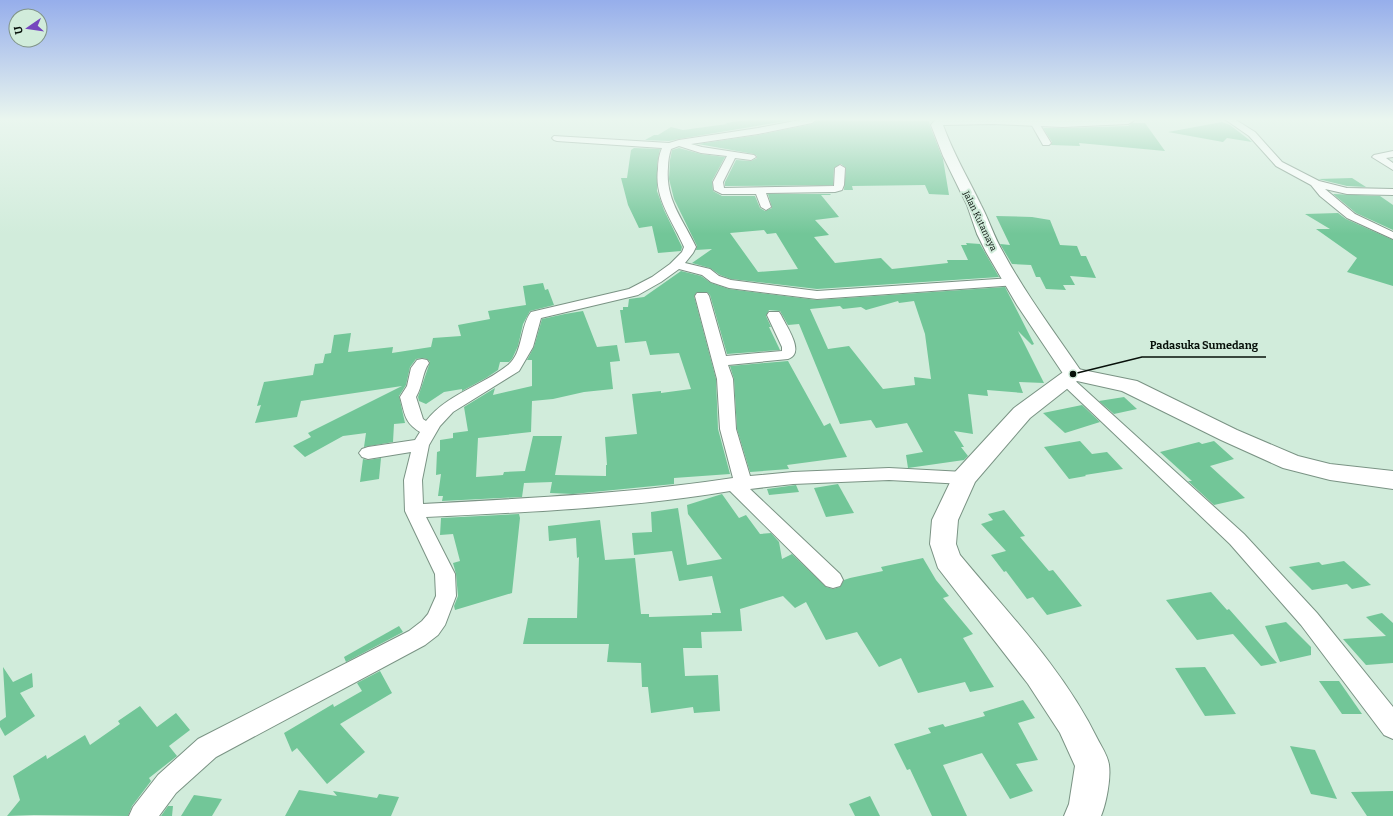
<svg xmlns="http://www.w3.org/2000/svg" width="1393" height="816" viewBox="0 0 1393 816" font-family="Bitter,serif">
	<rect width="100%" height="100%" fill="#d1ecdb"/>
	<g fill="#72c698" fill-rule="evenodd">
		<path d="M747 120H792L679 139 669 141 645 140 654 135H658L671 127 683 130 727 124 725 123Z"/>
		<path d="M823 120 929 121 930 126 943 159 949 195 929 194 925 185 852 186 853 190H844L846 168 841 164 834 168 833 185 725 186V182L736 160 751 161 757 158V156L754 154 698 144 758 135 812 124 817 121Z"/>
		<path d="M1222 122 1230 125 1252 142 1227 138 1223 142 1168 132Z"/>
		<path d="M1132 123H1145L1165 151 1079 143 1080 146 1051 145 1052 142 1043 128H1063L1128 126Z"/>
		<path d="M634 148 660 149 657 164V191L664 210 682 247 681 251 658 253 652 226 639 228 628 205 621 178H627L631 150Z"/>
		<path d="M679 148 701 154 725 157 712 181 713 191 722 196H755L760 208 765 211 772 208 768 194H830L831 195H821L839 217 815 220 829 235 814 237 835 263 881 258 892 269 948 263 947 260H968L961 245H967L966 243 980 244 999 277 817 289 731 279 720 275 710 268 692 263 712 249 696 250 697 246 674 199 669 179 670 160 672 150ZM764 230 767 234 776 233 798 269 758 272 730 233Z"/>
		<path d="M1352 178 1366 187 1347 186 1318 179Z"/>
		<path d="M1333 194 1380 196 1393 205V230L1356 213Z"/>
		<path d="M1338 213 1346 219 1393 240V286L1347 272 1357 258 1316 229H1330L1305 214Z"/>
		<path d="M996 216 1032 217 1050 220 1060 245 1077 246 1081 256H1086L1096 278 1070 276 1075 285H1063L1066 290 1046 289 1040 277H1036L1031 265 1012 264 1000 244 1010 245Z"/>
		<path d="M681 271 701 276 711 283 729 289 817 300 1005 287 1034 344 1032 345 1018 331 1044 383 1019 382 1023 393 987 390 988 396 968 394 973 434 954 431 964 447H961L968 456 964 460 908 468 906 455 923 452 907 423 876 428 871 420 840 424 799 324 788 325 780 311 769 310 766 316 771 327H769L780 350 727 354 710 295 707 292H697L694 296 716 379 718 429 730 474 674 478V484L573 494 550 493 552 482 524 483 522 497 442 501 443 496H438L441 474 436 475 437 452 440 451V440L453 438V433L468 431 464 407 495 388 493 395 532 386V360H527L534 347 542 319 565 314 583 311 597 347 617 345 620 361 610 362 613 389 584 392 553 399 532 401 531 432 478 438 476 477 503 475 504 472 525 471 533 436H562L555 475 606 476V465H607L605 437 637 434 632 394 661 391V393L691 389 679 353 650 355 646 341 625 343 620 310H623V307H628L629 299 644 297ZM898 301 899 303 914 301 925 334 931 379 914 377 915 385 883 389 849 346 828 349 810 309 840 306 843 309 861 307 866 310Z"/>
		<path d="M543 283 545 290 548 289 554 305 530 311 523 324 518 346 512 359 509 362H500L498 370 486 378 462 391V389L444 392 426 404 419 401 418 397 430 362 427 359 422 358 416 359 410 367 406 385 399 396 405 423 394 424 393 442 364 447 366 433 343 436 305 457 293 446 311 437 308 433 402 386 301 401 297 417 255 423 261 405 257 406 264 382 313 375 315 364 323 363 325 354 331 353 334 335 351 333 348 352 393 347 392 353 431 347 433 338 461 336 458 325 490 319 488 311 526 305 523 286Z"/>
		<path d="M788 361 824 426 830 423 847 457 787 465 789 469 750 472 737 429 734 379 730 366Z"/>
		<path d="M1124 397 1137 409 1114 414 1099 401Z"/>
		<path d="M1082 405 1100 422 1065 433 1043 413Z"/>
		<path d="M1080 441 1092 454 1107 452 1123 469 1085 475 1086 476 1069 479 1044 447Z"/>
		<path d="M1214 441 1234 459 1210 466 1245 498 1214 505 1188 481H1192L1160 452 1199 442 1202 444Z"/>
		<path d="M381 458 379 479 360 482 363 459 368 460Z"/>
		<path d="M838 484 854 513 826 517 814 488Z"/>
		<path d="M796 485 799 492 769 495 767 489Z"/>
		<path d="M722 494 739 518 746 515 760 534 771 533 779 542 782 559 792 554 826 587 833 589 840 587 844 580 850 578 883 571 881 567 923 558 936 580 949 596 943 598 973 634 963 638 994 687 970 692 965 682 918 693 901 658 879 667 857 632 826 640 806 602 795 608 783 596 740 609 742 631 701 632 702 648H683L685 676 718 675 720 711 694 713 693 707 651 713 648 687H642L641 663 607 662 609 644H523L528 618H577L579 557 577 558 576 538 549 541 548 526 600 520 605 560 635 558 641 614H649V617L712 615V613H721L712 576 679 581 672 551 634 555 632 533 652 532 651 512 678 508 687 565 722 559 688 514 687 505Z"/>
		<path d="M1004 510 1025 536 1020 537 1049 571 1053 570 1082 606 1047 615 1033 597 1027 599 1006 571 1004 572 991 555 1006 551 981 524 993 520 988 514Z"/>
		<path d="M519 514 520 518 512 593 455 610 454 606 458 596 456 574 453 563 460 561 453 534 440 535 441 518Z"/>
		<path d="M1344 561 1371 585 1352 589 1347 584 1312 590 1289 567 1319 562 1322 565Z"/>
		<path d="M1211 592 1227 610 1229 609 1277 663 1261 666 1233 634 1197 640 1166 600Z"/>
		<path d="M1382 613 1393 623V663L1366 665 1343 639 1386 636 1366 617Z"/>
		<path d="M1286 622 1311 647V655L1280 662 1265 626Z"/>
		<path d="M399 626 403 632 346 662 344 657Z"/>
		<path d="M3 667 13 682 32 673 33 687 20 693 35 716 5 736 0 727V721L6 717Z"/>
		<path d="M1205 667 1236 714 1205 716 1175 668Z"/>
		<path d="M380 671 392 693 340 724 365 752 327 784 297 748 292 752 284 733 333 704 334 707 362 691 357 683Z"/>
		<path d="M1319 681H1339L1362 714H1342Z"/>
		<path d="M1023 700 1035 718 1018 723 1038 760 1016 764 1033 791 1010 799 982 753 943 765 967 816H932L910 769 907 770 894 744 931 733 928 728 943 724 945 727 985 716 983 712Z"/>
		<path d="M140 706 157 727 176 713 190 730 169 746 177 756 149 778 151 781 132 806 128 816 34 815 7 816 20 800 13 776 46 755 47 759 85 735 90 745 120 724 118 721Z"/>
		<path d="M1290 746 1315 750 1337 799 1311 794Z"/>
		<path d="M299 790 337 796 333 791 377 798 379 794 399 797 391 816H285Z"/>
		<path d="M1393 791V816H1367L1351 792Z"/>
		<path d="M194 795 222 799 212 816H181Z"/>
		<path d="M870 796 880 816H855L849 804Z"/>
		<path d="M168 806H173L172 816H161Z"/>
	</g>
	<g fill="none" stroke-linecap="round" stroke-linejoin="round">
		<g stroke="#7a9384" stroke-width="2">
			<g id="minor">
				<path d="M800 120H816L812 123 758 134 691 144 702 147 754 155 756 157 751 160 735 158 723 182 724 188 834 186 835 168 840 165 845 168 844 185 842 190 835 192 766 193 771 207 766 210 761 207 756 194H722L714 190 713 182 727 156 701 153 679 146 671 149C669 155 668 161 668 167 665 200 683 219 696 247L693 253 685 263 710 269 719 276 731 280 817 291 1012 278 1017 279 1018 282 1017 285 817 299 729 288 711 282 702 275 679 269 661 282 638 295 541 318 533 347 519 371 453 412 440 426 429 445 422 480 423 504C527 498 630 494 733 478L720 429 717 379 695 296 697 293H707L709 296 726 356 782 351V347L767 315 769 312H779L781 315C786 326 806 353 788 359L728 365 733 379 736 429 750 476 793 472 889 468 964 472 970 474 973 478 970 482 964 484 889 480 793 484 750 489 840 574 843 580 840 586 833 588 826 586 730 491C630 508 528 512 426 517L455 574 456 596 445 625 438 635 425 645 216 757 176 793 159 816H129L133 807 158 775 198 739 409 631 422 621 428 614 436 596 435 574 405 511 404 480 411 452 368 459 362 457 359 453 362 449 368 447 415 440 420 432C404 422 405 414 400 397L407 386 411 368 417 360 422 359 427 360 429 363C422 373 423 385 416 397L423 419 426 421C447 394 482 386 508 365 523 353 520 326 531 312L629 289 652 277 670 264 682 252 684 247C673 221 654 199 658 169 658 162 659 155 662 148L557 141 554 140 552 138 554 136 669 143 679 140 758 128Z"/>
				<path d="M1031 120H1037L1051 143 1049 145H1043L1030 122Z"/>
				<path d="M1226 120H1236L1255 132 1282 162 1319 181 1347 188 1393 189V195L1347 194 1325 189 1355 214 1393 232V239L1347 218 1320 196 1311 185 1276 166 1249 136Z"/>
				<path d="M1393 151V157L1386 158 1393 163V170L1372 157 1374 155Z"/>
				<path d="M1066 375 1071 377 1244 534 1317 613 1393 707V739L1384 735 1301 625 1230 544 1061 383 1058 380 1061 377Z"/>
			</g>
		</g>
		<g stroke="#7a9384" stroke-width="2">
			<path id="secondary" d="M935 120H1134L1132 122 1128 124 1063 127 993 124 943 125C953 153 968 178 981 205 989 220 994 237 1003 252 1026 295 1056 334 1083 374L1080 378 1073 380 1066 378 1017 305 986 252 977 234 967 205 943 156 931 125Z"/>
		</g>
		<g stroke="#7a9384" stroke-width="2">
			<path id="primary" d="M1073 368 1137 381 1237 430 1298 456 1330 464 1393 471V489L1330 480 1283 468 1221 440 1122 391 1077 381 1030 418 975 482 958 520 956 544 960 555C1008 613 1064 670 1097 738 1101 746 1108 756 1109 765 1111 779 1106 804 1101 816H1064L1069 804 1075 766 1060 733 1028 684 938 568 930 544 932 520 955 472 1014 408 1066 370Z"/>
		</g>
		<use href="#minor" fill="#fff" fill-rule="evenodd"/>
		<use href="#secondary" fill="#fff" fill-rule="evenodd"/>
		<use href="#primary" fill="#fff" fill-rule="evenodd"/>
	</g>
	<linearGradient id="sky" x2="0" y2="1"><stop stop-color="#96aeeb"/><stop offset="0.51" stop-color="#eaf6ef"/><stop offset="1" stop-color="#eaf6ef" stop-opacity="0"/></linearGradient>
	<rect width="1393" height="234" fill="url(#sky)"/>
	<g text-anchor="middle" stroke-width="4" stroke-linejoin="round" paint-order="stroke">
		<g font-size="9" fill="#07100a" stroke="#d1ecdb">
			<text transform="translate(980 221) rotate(64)" y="3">Jalan Kutamaya</text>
		</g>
	</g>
	<path fill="none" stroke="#07100a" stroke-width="1.5" d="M1073 374L1142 357H1266"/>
	<circle fill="#07100a" stroke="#d1ecdb" stroke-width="1.5" cx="1073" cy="374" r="4"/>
	<g font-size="11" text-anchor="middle" font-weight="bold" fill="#07100a" stroke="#d1ecdb" stroke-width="4" stroke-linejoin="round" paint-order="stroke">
		<text x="1204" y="349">Padasuka Sumedang</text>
	</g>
	<g transform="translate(28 28) rotate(257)"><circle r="19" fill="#d1ecdb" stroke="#809487"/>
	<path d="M0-3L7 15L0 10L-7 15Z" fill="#7546be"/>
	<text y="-6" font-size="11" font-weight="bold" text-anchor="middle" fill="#07100a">U</text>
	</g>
</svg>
